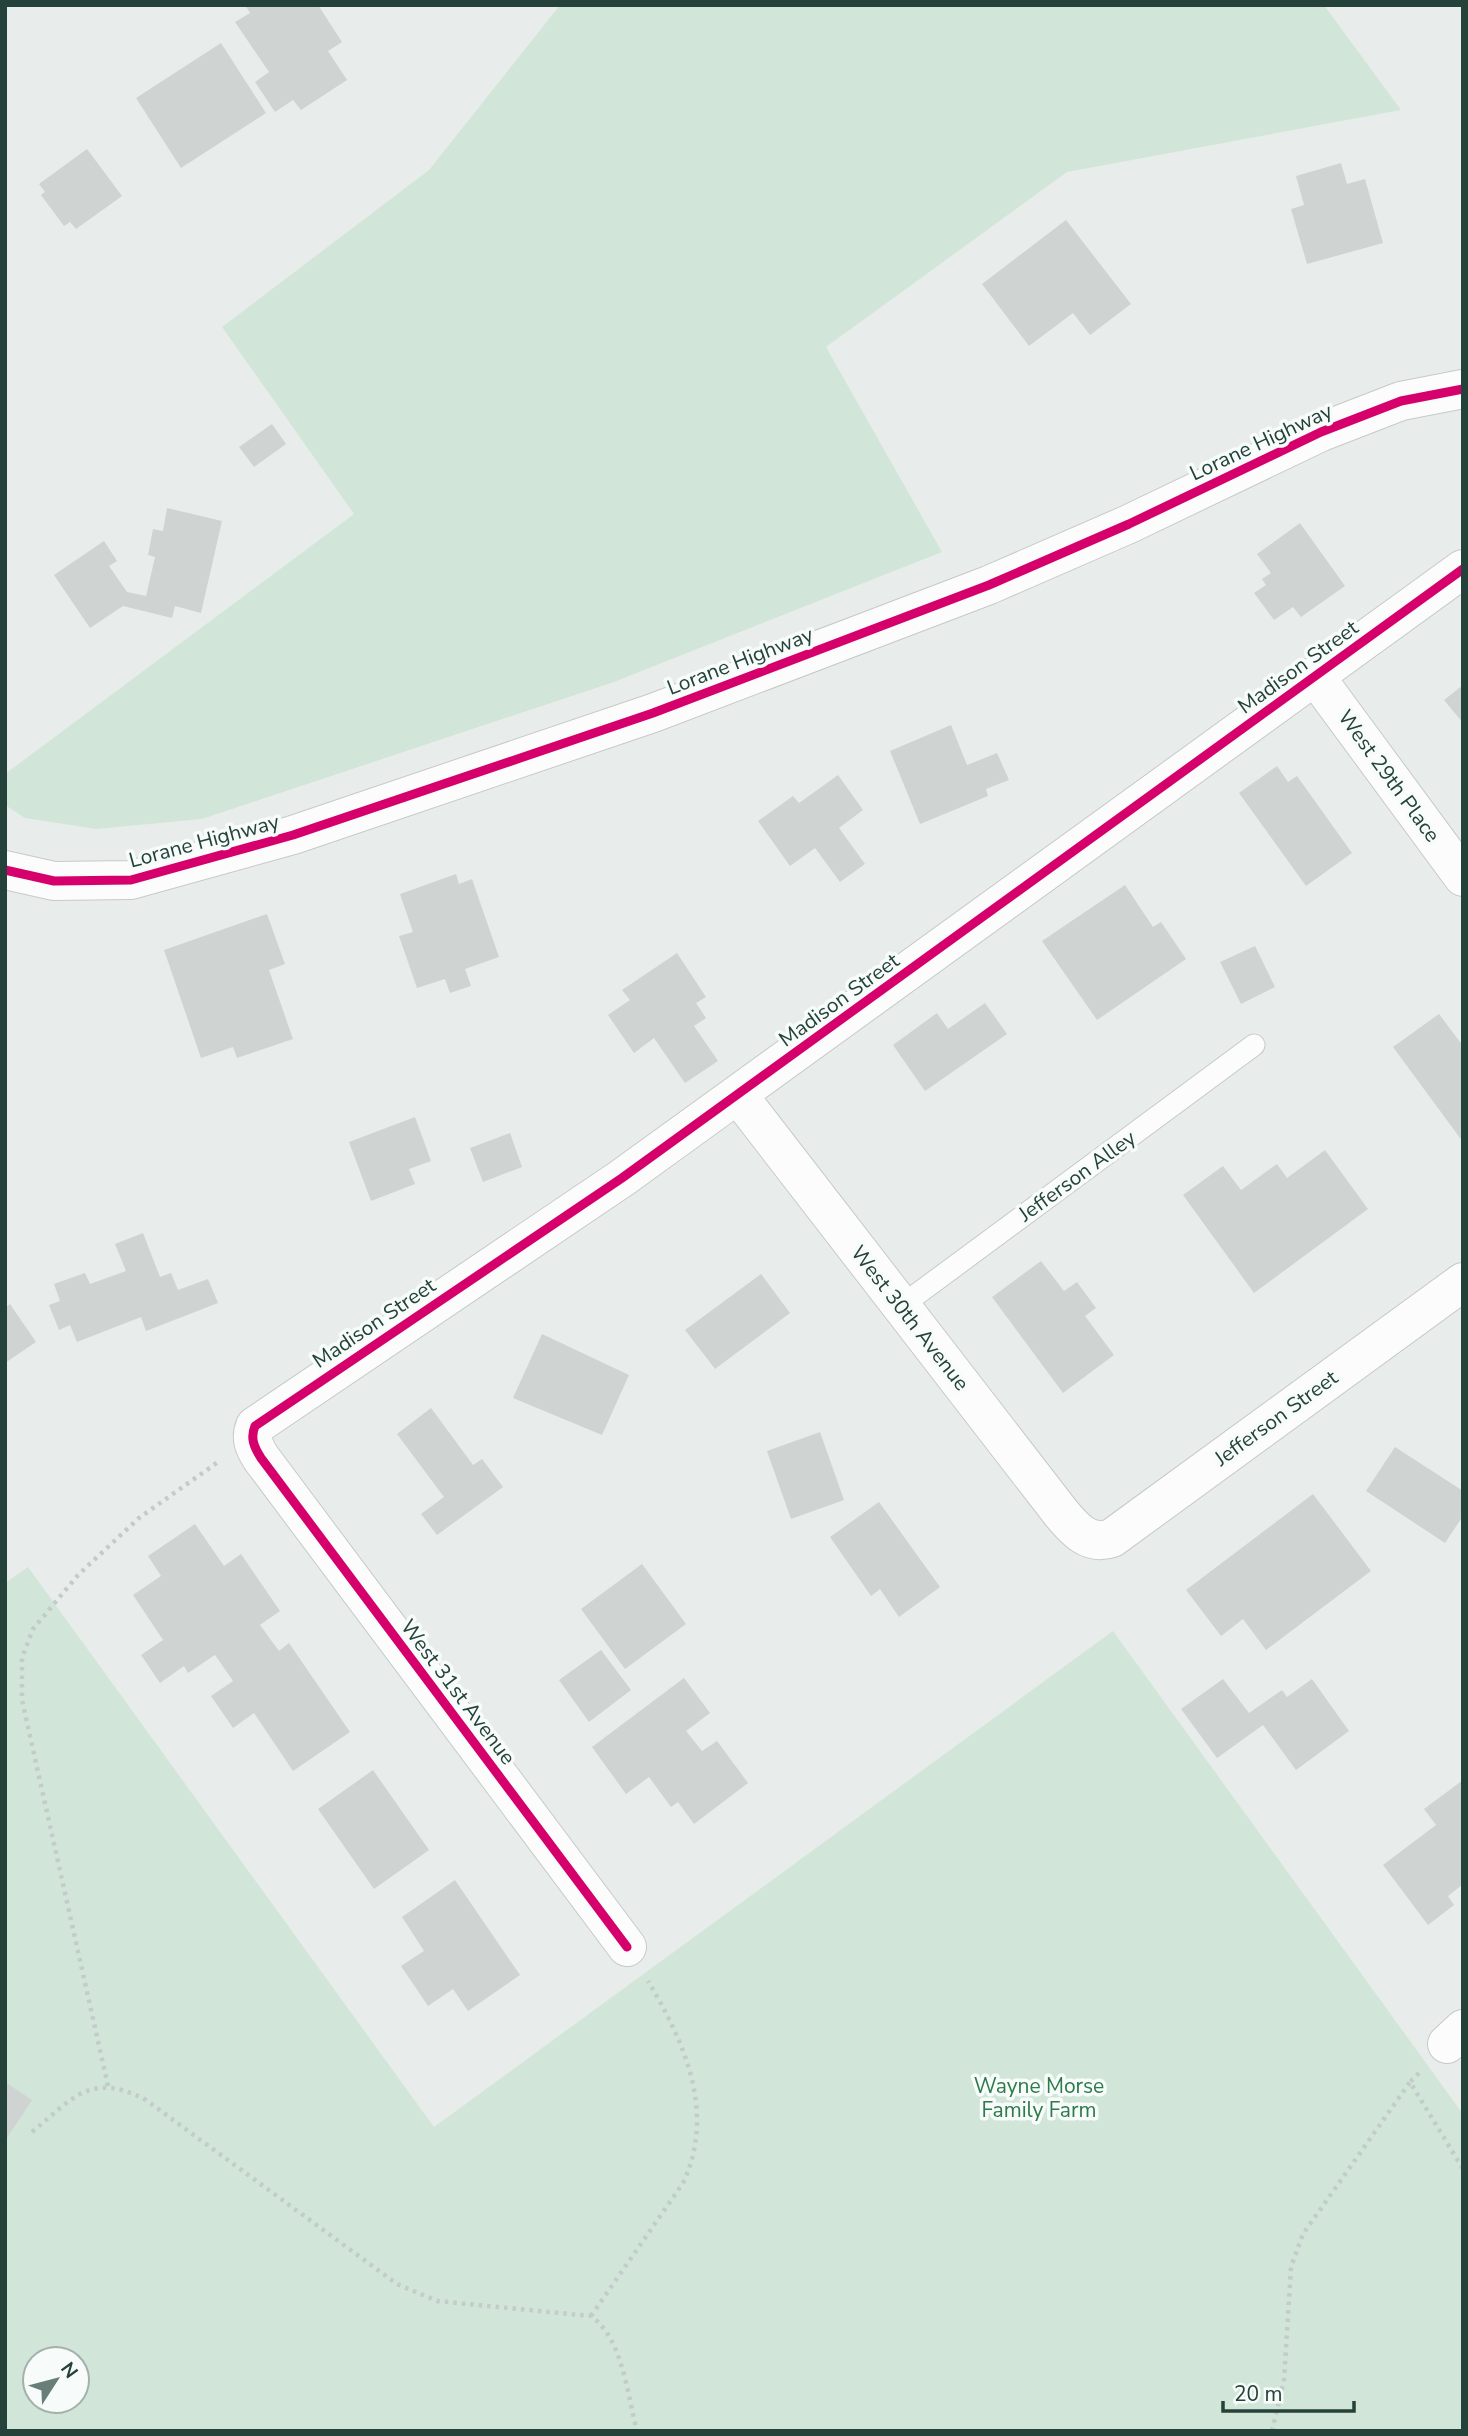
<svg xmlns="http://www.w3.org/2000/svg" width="1468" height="2436" viewBox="0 0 1468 2436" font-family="'Nunito Sans',sans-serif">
	<rect width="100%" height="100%" fill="#e8edeb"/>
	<g fill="#d1e6d8" fill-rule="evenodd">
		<path d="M560 5H1324L1401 110 1067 172 826 347 942 552 614 682 202 819 96 829 25 818 5 805V774L354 514 222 327 429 170Z"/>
		<path d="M28 1567 434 2127 1113 1631 1463 2114V2431H5V1583ZM35 2359H77V2401H35Z"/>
	</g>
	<g fill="#cfd4d2">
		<path d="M245 5H318L342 42 328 51 347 80 301 110 293 100 275 112 255 82 269 72 235 22 250 13Z"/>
		<path d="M221 43 266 113 181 168 136 98Z"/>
		<path d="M87 149 122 196 76 229 70 222 64 226 41 195 45 192 39 184Z"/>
		<path d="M1341 163 1347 184 1365 179 1383 243 1307 264 1291 209 1304 205 1296 176Z"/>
		<path d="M1066 220 1131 304 1090 335 1073 313 1029 346 982 284Z"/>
		<path d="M272 424 286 444 254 467 239 447Z"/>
		<path d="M167 508 222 521 201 613 175 606 172 618 123 606 90 628 54 575 104 541 117 561 109 566 127 592 146 596 155 557 148 555 153 529 163 531Z"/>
		<path d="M1300 523 1345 586 1301 617 1293 607 1274 620 1254 593 1266 585 1262 579 1271 573 1257 554Z"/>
		<path d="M1463 685V723L1444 700Z"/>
		<path d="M951 725 967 765 997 753 1009 780 986 789 988 796 920 824 890 751Z"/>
		<path d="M1277 766 1288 782 1297 776 1352 853 1306 886 1239 793Z"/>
		<path d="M838 775 863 810 839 828 865 864 840 882 815 848 790 866 758 821 793 796 799 803Z"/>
		<path d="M456 874 459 884 472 879 499 957 465 969 471 986 450 993 445 979 417 988 399 936 413 932 400 894Z"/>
		<path d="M1125 885 1153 927 1161 922 1186 959 1097 1020 1042 941Z"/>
		<path d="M267 914 285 964 269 970 293 1039 237 1058 233 1047 201 1058 164 950Z"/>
		<path d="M1255 946 1275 987 1241 1004 1220 962Z"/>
		<path d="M677 953 706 997 696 1003 706 1018 694 1026 718 1061 685 1083 654 1038 634 1053 608 1015 630 1000 622 990Z"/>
		<path d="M985 1003 1007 1034 925 1091 893 1045 937 1013 948 1029Z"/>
		<path d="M1439 1014 1463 1046V1142L1393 1047Z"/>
		<path d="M415 1117 431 1161 409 1169 415 1184 371 1201 349 1142Z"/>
		<path d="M510 1133 522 1167 483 1182 470 1148Z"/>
		<path d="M1325 1150 1368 1209 1254 1293 1183 1195 1223 1166 1241 1190 1277 1164 1287 1178Z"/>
		<path d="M143 1233 160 1277 171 1273 178 1290 208 1279 218 1303 146 1331 141 1317 77 1342 70 1325 59 1330 49 1305 60 1301 54 1284 85 1273 90 1284 126 1271 115 1244Z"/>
		<path d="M1041 1261 1064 1291 1077 1282 1096 1308 1085 1316 1114 1355 1063 1393 992 1297Z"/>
		<path d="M761 1274 790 1313 715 1369 685 1330Z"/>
		<path d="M10 1304 36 1342 5 1363V1308Z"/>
		<path d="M542 1334 629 1375 602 1435 513 1398Z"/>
		<path d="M431 1408 473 1465 482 1459 503 1487 437 1535 421 1514 444 1497 397 1434Z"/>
		<path d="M820 1432 844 1500 791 1519 767 1451Z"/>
		<path d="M1395 1447 1463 1491V1516L1445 1543 1366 1491Z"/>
		<path d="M1313 1494 1371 1571 1266 1650 1243 1619 1221 1636 1186 1590Z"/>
		<path d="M879 1502 940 1587 899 1617 880 1589 871 1596 830 1537Z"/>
		<path d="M195 1524 224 1566 241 1554 280 1611 260 1625 279 1651 289 1643 350 1732 293 1771 254 1713 233 1728 211 1696 233 1681 215 1655 188 1673 184 1666 160 1683 141 1655 163 1640 133 1595 161 1576 148 1556Z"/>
		<path d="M642 1564 686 1624 625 1669 581 1609Z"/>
		<path d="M601 1650 631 1690 589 1722 559 1680Z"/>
		<path d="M684 1678 710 1713 686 1731 702 1751 717 1741 748 1783 694 1824 678 1802 671 1807 649 1777 626 1794 592 1747Z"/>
		<path d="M1223 1679 1249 1713 1282 1690 1287 1697 1312 1679 1349 1731 1296 1770 1263 1725 1217 1758 1181 1709Z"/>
		<path d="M373 1770 429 1850 374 1889 318 1809Z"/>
		<path d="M1463 1780V1884L1448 1896 1454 1905 1428 1925 1383 1865 1436 1825 1424 1809Z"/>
		<path d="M455 1880 520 1975 468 2011 453 1989 428 2006 401 1966 424 1951 402 1917Z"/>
		<path d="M5 2082 32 2100 5 2141Z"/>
	</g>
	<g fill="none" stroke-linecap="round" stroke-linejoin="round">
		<g stroke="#c5cac8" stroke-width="23">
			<path id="service" d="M901 1306 1254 1045"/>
		</g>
		<g stroke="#c5cac8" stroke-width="40">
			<g id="minor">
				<path d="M1315 676 1463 877"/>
				<path d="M738 1095 1061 1513C1075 1530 1089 1546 1112 1538L1463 1282"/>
				<path d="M627 1947 261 1458C254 1447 250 1438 255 1426L622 1178 1463 569"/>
				<path d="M1447 2044 1463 2029"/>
			</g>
		</g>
		<g stroke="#c5cac8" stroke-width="40">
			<path id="tertiary" d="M5 870 54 881 131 880 293 835 653 713 989 585 1129 524 1321 432 1401 401 1463 389"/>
		</g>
		<g stroke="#c3ccca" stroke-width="4.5" stroke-dasharray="3.5 5" stroke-linecap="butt">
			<path d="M1419 2073 1410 2082 1463 2169"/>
			<path d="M108 2086 22 1700V1658L33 1629 78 1575 139 1518 218 1462"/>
			<path d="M32 2132C73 2098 91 2071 146 2100L397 2284 437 2301 591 2316C623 2339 627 2394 637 2431"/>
			<path d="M591 2316 683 2183C716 2113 685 2043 648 1981"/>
			<path d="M1272 2431 1284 2380 1291 2267 1303 2234 1410 2082"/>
		</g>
		<use href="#service" stroke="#fcfcfc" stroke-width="21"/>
		<use href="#minor" stroke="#fcfcfc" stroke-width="38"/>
		<use href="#tertiary" stroke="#fcfcfc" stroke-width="38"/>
		<g stroke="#f7fbf9" stroke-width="13">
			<g id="cycleway">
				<path d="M5 870 54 881 131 880 293 835 653 713 989 585 1129 524 1321 432 1401 401 1463 389"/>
				<path d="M627 1947 261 1458C254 1447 250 1438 255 1426L622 1178 1463 569"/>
			</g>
		</g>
		<use href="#cycleway" stroke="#d6006c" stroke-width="9"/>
	</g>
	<g text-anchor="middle" stroke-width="7" stroke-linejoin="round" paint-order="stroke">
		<g font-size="21" fill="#24423a" stroke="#f7fbf9">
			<text transform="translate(1261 442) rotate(-25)" y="7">Lorane Highway</text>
			<text transform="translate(740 661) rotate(-21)" y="7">Lorane Highway</text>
			<text transform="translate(1298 667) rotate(-36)" y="7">Madison Street</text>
			<text transform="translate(1389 776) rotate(54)" y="7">West 29th Place</text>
			<text transform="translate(204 841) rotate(-15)" y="7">Lorane Highway</text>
			<text transform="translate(839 1000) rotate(-36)" y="7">Madison Street</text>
			<text transform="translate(1077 1176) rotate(-36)" y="7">Jefferson Alley</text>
			<text transform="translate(910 1318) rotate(52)" y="7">West 30th Avenue</text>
			<text transform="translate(374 1323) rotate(-34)" y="7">Madison Street</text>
			<text transform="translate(1276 1418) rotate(-36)" y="7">Jefferson Street</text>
			<text transform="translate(458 1692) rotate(53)" y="7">West 31st Avenue</text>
		</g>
		<g font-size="21" fill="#2d7a4b" stroke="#f7fbf9">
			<text x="1039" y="2093">Wayne Morse<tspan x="1039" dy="24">Family Farm</tspan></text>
		</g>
	</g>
	<rect width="1468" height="2436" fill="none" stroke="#24423a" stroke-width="14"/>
	<g transform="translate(56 2380) rotate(54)"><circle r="33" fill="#f7fbf9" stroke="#a3b1ad" stroke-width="2"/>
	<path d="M0-5L12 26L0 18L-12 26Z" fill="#697e78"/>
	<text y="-10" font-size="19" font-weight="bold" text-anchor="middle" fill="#24423a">N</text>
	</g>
	<path d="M1223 2401v10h131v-10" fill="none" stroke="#24423a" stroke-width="3.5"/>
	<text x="1234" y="2401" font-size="21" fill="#24423a" stroke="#f7fbf9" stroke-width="5" paint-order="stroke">20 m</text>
</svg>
